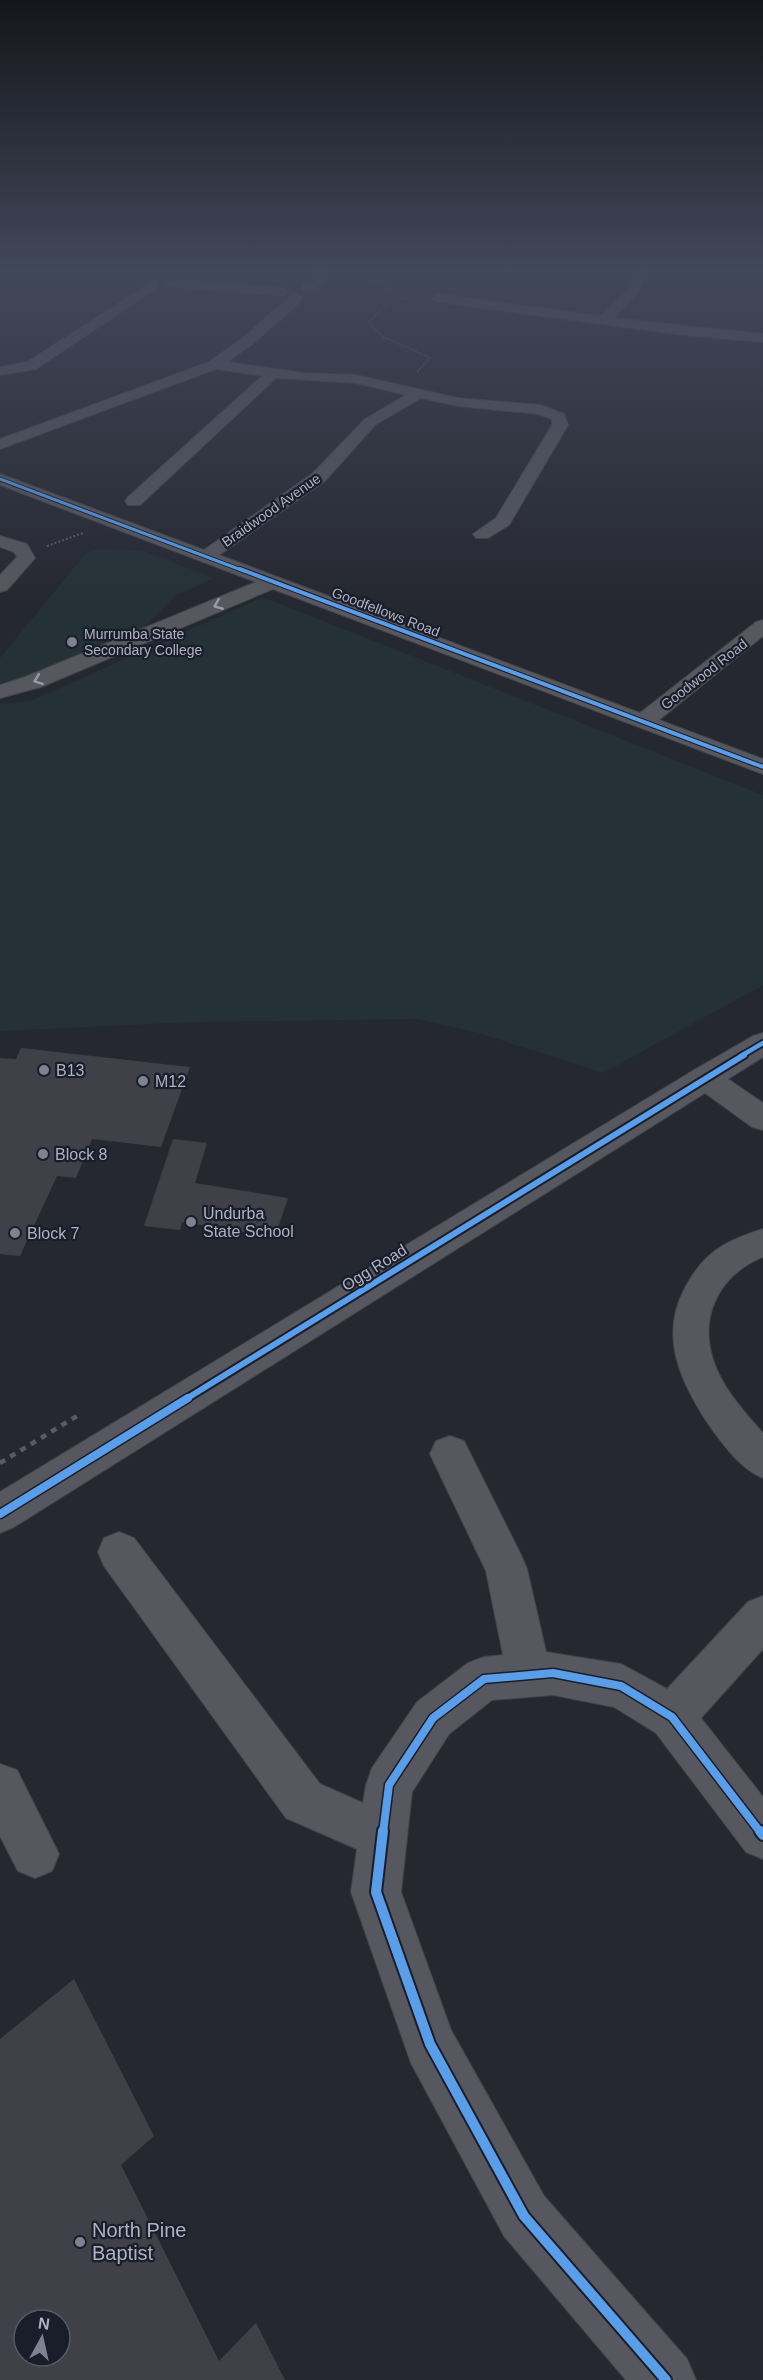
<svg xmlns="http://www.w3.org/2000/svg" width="763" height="2380" viewBox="0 0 763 2380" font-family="Helvetica,sans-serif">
	<rect width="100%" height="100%" fill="#262831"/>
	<g fill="#243136">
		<path d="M99 549 141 550 214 578 175 596 140 631 26 680 0 685V658L86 553Z"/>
		<path d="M263 597 763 795V985L603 1073 479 1033 418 1019 195 1022 0 1031V704L31 701Z"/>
	</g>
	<g fill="#3f4048" fill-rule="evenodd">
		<path d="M21 1048 190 1067 161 1147 92 1139 76 1178 57 1176 20 1256 0 1254V1058L16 1059Z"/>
		<path d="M173 1139 207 1143 195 1183 288 1198 275 1237 182 1222 180 1230 144 1226Z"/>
		<path d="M74 1979 154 2136 121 2165 219 2361 256 2323 285 2380H0V2039ZM24 2320H60V2356H24Z"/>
	</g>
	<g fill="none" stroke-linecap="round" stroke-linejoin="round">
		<g stroke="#42434a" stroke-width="2">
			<g id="minor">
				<path d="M312 267 327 268V280L310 291H302V285L315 278 317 272Z"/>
				<path d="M640 267H652L634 297 614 318 763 334V342L684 335 438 302 432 298 438 294 601 316 625 292Z"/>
				<path d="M172 279 284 288 290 292 284 296 168 286 166 283Z"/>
				<path d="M153 281 157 282V288L36 369 0 375V367L27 362Z"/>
				<path d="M296 293 302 297 298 304 254 343 227 362 304 373 356 375 458 398 541 405 564 414 568 425 509 525 488 538H476L473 534 496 518 552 425V419L538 414 458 406 421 398 375 425 325 481 219 555 640 713 756 622 763 620V636L659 720 763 759V774L273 589 41 687 0 698V685L25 677 256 582 0 485V474L204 550 313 473 365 419 406 395 356 383 276 378 140 505H128L125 501 128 497 262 376 216 369 0 449V439L209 362 244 337 292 294Z"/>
				<path d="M0 536 27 544 35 558 7 590 0 592V575L17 557 14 552 0 547Z"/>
				<path d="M763 1033V1057L728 1079 763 1103V1130L752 1127 705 1093 14 1527 0 1533V1492L694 1070 753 1036Z"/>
				<path d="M763 1229V1257C716 1276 696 1322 717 1370 727 1393 746 1414 763 1433V1478C741 1469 725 1447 711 1428 682 1385 658 1337 685 1288 704 1252 725 1241 763 1229Z"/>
				<path d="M450 1436 464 1441 521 1555 527 1569 546 1652 621 1664 667 1689 748 1602 763 1596V1649L701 1718 763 1797V1859L746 1852 656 1733 614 1707 553 1695 492 1700 449 1734 412 1792 401 1892 451 2030 544 2196 687 2359 696 2380H626L504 2236 411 2063 351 1892 357 1849 286 1818 104 1566 98 1552 104 1538 119 1532 134 1538 320 1784 363 1803 366 1785 372 1768 417 1702 468 1663 484 1657 503 1655 486 1571 430 1454 436 1441Z"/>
				<path d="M0 1764 17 1770 59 1854 52 1871 35 1878 18 1871 0 1836Z"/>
			</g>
		</g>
		<g stroke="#595b63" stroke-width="1.5" stroke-dasharray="1.5 1.5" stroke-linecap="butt">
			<path d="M344 277 390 283 393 298"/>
			<path d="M471 280 482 267"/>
			<path d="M417 298H393L369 322 382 336 430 358 417 372"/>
		</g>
		<path stroke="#595b63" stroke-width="2" stroke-dasharray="2 2" stroke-linecap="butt" d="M47 546 83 533"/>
		<path stroke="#595b63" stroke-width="4.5" stroke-dasharray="6 6" stroke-linecap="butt" d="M0 1463 77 1416"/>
		<use href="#minor" fill="#56575f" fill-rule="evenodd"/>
		<g stroke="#1a1d2a" stroke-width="5">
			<path id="cycleway-far5" d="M0 479 244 571"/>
		</g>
		<g stroke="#1a1d2a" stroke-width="6">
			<path id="cycleway-far4" d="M240 569 763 767"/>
		</g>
		<g stroke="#1a1d2a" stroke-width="8">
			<path id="cycleway-far3" d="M741 1056 763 1043"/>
		</g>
		<g stroke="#1a1d2a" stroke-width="10">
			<path id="cycleway-far2" d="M186 1399 744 1055"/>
		</g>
		<g stroke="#1a1d2a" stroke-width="11">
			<g id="cycleway-far1">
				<path d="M0 1514 188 1398"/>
				<path d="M383 1833 389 1785 433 1718 484 1679 553 1673 621 1686 672 1717 761 1833"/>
			</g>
		</g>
		<g stroke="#1a1d2a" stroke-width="14">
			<g id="cycleway">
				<path d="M383 1831 376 1892 430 2044 524 2216 666 2380"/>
				<path d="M760 1831 763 1835"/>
			</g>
		</g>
		<use href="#cycleway-far5" stroke="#5a9eea" stroke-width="3"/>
		<use href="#cycleway-far4" stroke="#5a9eea" stroke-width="4"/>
		<use href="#cycleway-far3" stroke="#5a9eea" stroke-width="4.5"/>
		<use href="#cycleway-far2" stroke="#5a9eea" stroke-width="6"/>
		<use href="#cycleway-far1" stroke="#5a9eea" stroke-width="8"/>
		<use href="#cycleway" stroke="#5a9eea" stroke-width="10"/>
	</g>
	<defs><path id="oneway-chevron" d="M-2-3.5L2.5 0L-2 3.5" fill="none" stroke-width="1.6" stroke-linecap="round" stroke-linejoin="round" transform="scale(1.5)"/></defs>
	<g stroke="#999baa">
		<use href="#oneway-chevron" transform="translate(218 605) rotate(158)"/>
		<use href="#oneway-chevron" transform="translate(38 680) rotate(159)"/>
	</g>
	<linearGradient id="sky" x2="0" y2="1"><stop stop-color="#15161b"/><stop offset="0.45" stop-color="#41485a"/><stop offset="1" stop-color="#41485a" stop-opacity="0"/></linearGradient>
	<rect width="763" height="600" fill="url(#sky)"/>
	<g fill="#7f8290" stroke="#1a1d2a" stroke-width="2">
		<circle cx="72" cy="642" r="6"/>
		<circle cx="44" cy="1070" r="6"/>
		<circle cx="143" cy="1081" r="6"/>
		<circle cx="43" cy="1154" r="6"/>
		<circle cx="191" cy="1222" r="6"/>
		<circle cx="15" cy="1233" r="6"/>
		<circle cx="80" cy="2242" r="6"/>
	</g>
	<g text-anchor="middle" stroke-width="4.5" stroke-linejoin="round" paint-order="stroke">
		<g font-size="14" fill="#afb2c3" stroke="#1a1d2a">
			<text transform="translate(271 510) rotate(-35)" y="5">Braidwood Avenue</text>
			<text transform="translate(386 612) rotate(21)" y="5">Goodfellows Road</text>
			<text transform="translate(704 674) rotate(-38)" y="5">Goodwood Road</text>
		</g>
		<g font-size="14" fill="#afb2c3" stroke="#1a1d2a" text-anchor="start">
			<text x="84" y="639">Murrumba State<tspan x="84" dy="16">Secondary College</tspan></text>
		</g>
		<g font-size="16" fill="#afb2c3" stroke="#1a1d2a" text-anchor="start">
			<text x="56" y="1076">B13</text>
			<text x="155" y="1087">M12</text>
			<text x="55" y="1160">Block 8</text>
			<text x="203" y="1219">Undurba<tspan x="203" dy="18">State School</tspan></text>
			<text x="27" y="1239">Block 7</text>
		</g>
		<g font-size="16" fill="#afb2c3" stroke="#1a1d2a">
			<text transform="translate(374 1267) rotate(-32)" y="6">Ogg Road</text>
		</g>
		<g font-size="20" fill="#afb2c3" stroke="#1a1d2a" text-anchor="start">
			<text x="92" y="2237">North Pine<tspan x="92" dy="23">Baptist</tspan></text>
		</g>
	</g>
	<g transform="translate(42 2338) rotate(8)"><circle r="28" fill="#1a1d2a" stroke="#565967" stroke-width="1.5"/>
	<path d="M0-4.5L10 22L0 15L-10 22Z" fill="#7f8290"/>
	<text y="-9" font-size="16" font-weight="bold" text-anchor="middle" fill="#afb2c3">N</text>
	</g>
</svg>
